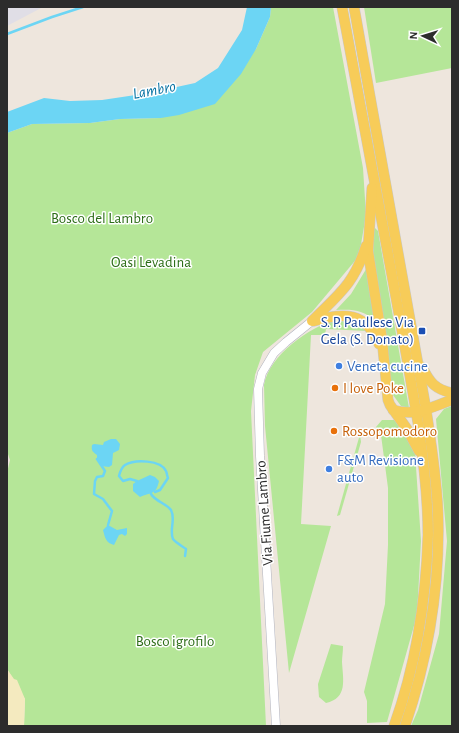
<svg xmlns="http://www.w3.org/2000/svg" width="459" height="733" viewBox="0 0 459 733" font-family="'Alegreya Sans',sans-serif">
	<rect width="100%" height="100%" fill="#eee6dd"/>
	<path fill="#e0dee6" d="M7 7H43L7 26Z"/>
	<g fill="#b5e698">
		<path d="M271 7H333L363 168 366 215 359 256 312 312 263 352 255 375 251 411 266 726H24L25 699 7 669V473L10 460 7 451V133L32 124 90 123 120 119 161 118 256 49 270 17Z"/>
		<path d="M364 7H452V68L376 83Z"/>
		<path d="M375 228 378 231 409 408 401 406 393 395 373 253 374 229Z"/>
		<path d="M368 266 377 322C363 310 354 309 336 310L351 294Z"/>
		<path d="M337 319 354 321 367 331 326 329 325 335H311L301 524 331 526 289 673 265 426 264 385C269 355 310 327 337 319Z"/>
		<path d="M452 406V726H411L418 710 439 634 447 541 436 419 444 409Z"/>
		<path d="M382 420H394L404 430 415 452 421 541 417 615 387 722 367 723V701L364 692 385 604 388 545V488L381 435 376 427Z"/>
		<path d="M360 434 361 442 340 515 337 516Z"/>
		<path d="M331 644 343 646C343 652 342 657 342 662 343 680 348 698 326 703L319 697 318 684Z"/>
	</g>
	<path fill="#f4eabf" d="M7 669 14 679 17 680 25 699 24 726H7Z"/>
	<g fill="#6cd5f4">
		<path d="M247 7H271L270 17 256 49 241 74 215 104 179 115 161 118 120 119 90 123 32 124 7 133V112L44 98 70 101 102 100 149 93 195 83 218 68 242 30Z"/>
		<path d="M111 439H116L120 444 119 450 113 453 112 465 109 467 101 466 97 459V455C93 452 91 451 92 445L94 444 103 445 104 442Z"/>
		<path d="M150 475 155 477 159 481C156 496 150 492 140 497L133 491V484L137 481Z"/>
		<path d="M108 525 117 530 127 528V534L125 536 122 534 119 535 114 545C106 543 105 538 103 530Z"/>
	</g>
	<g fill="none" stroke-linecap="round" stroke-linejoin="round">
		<g stroke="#6cd5f4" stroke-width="2.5">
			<path d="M7 34 52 17 83 7"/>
			<path d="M97 459 105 471 103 476 97 477 95 481 94 494 103 499 112 511 108 525"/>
			<path d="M137 481 130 479 123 481 119 476C120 472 122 467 125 465 135 459 161 460 166 471 167 473 167 476 168 478L160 490 155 492"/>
			<path d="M151 494C156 502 166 503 171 510 176 519 169 530 173 539 176 543 182 546 186 549L185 556"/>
		</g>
		<g stroke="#b1b4c0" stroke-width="9">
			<path id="minor" d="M276 726 260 456 258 389 262 373 274 353 286 342 312 321"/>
		</g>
		<g stroke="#c8c8c8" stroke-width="11">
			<g id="major">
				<path d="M342 7C359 98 376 190 393 281 402 331 411 380 419 429 424 464 428 500 428 535 426 601 416 665 394 726"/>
				<path d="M354 7 426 409C431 444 437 479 438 515 440 586 428 658 405 726"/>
				<path d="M372 188 368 251 382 339 388 400 390 405 407 429 419 451"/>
				<path d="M312 321C339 294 354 284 366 246"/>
				<path d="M314 321C344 312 366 312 379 344"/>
				<path d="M422 367C430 383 435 389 452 393"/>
				<path d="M393 410C415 417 431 407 452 400"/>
			</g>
		</g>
		<use href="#minor" stroke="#fff" stroke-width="8"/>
		<use href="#major" stroke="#f7cc59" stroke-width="10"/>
	</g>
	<rect fill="#1a4fb4" stroke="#fff" stroke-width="1.5" x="418" y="327" width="8" height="8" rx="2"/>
	<g fill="#3f7fe0" stroke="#fff" stroke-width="1.5">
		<circle cx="339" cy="366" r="4"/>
		<circle cx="329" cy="469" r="4"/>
	</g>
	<g fill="#e8710a" stroke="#fff" stroke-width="1.5">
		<circle cx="335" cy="388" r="4"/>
		<circle cx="334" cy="431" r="4"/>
	</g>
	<g text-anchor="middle" stroke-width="3" stroke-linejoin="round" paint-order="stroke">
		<g font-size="15" fill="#2c6d17" stroke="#fff">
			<text x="102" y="223">Bosco del Lambro</text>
			<text x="151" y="267">Oasi Levadina</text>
			<text x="175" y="646">Bosco igrofilo</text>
		</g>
		<g font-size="15" fill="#164399" stroke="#fff" text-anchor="end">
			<text x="414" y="327">S. P. Paullese Via<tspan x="414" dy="17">Gela (S. Donato)</tspan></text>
		</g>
		<g font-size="15" fill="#366cbe" stroke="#fff" text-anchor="start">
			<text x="347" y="371">Veneta cucine</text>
			<text x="337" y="465">F&amp;M Revisione<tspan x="337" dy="17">auto</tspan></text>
		</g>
		<g font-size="15" fill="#c56008" stroke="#fff" text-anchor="start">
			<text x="343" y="393">I love Poke</text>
			<text x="342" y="436">Rossopomodoro</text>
		</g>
		<g font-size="15" fill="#2c2c2c" stroke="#fff">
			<text transform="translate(264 513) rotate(-94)" y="5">Via Fiume Lambro</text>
		</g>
		<g font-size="16" font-style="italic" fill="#0873a3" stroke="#fff">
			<text transform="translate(154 89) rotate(-11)" y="6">Lambro</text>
		</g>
	</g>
	<rect width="459" height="733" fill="none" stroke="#2c2c2c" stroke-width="16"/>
	<g transform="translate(423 36) rotate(274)" stroke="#ffffff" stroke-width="3" paint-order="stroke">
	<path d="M0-3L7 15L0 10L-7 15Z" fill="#2c2c2c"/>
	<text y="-6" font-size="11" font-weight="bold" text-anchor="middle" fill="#2c2c2c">N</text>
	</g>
</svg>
